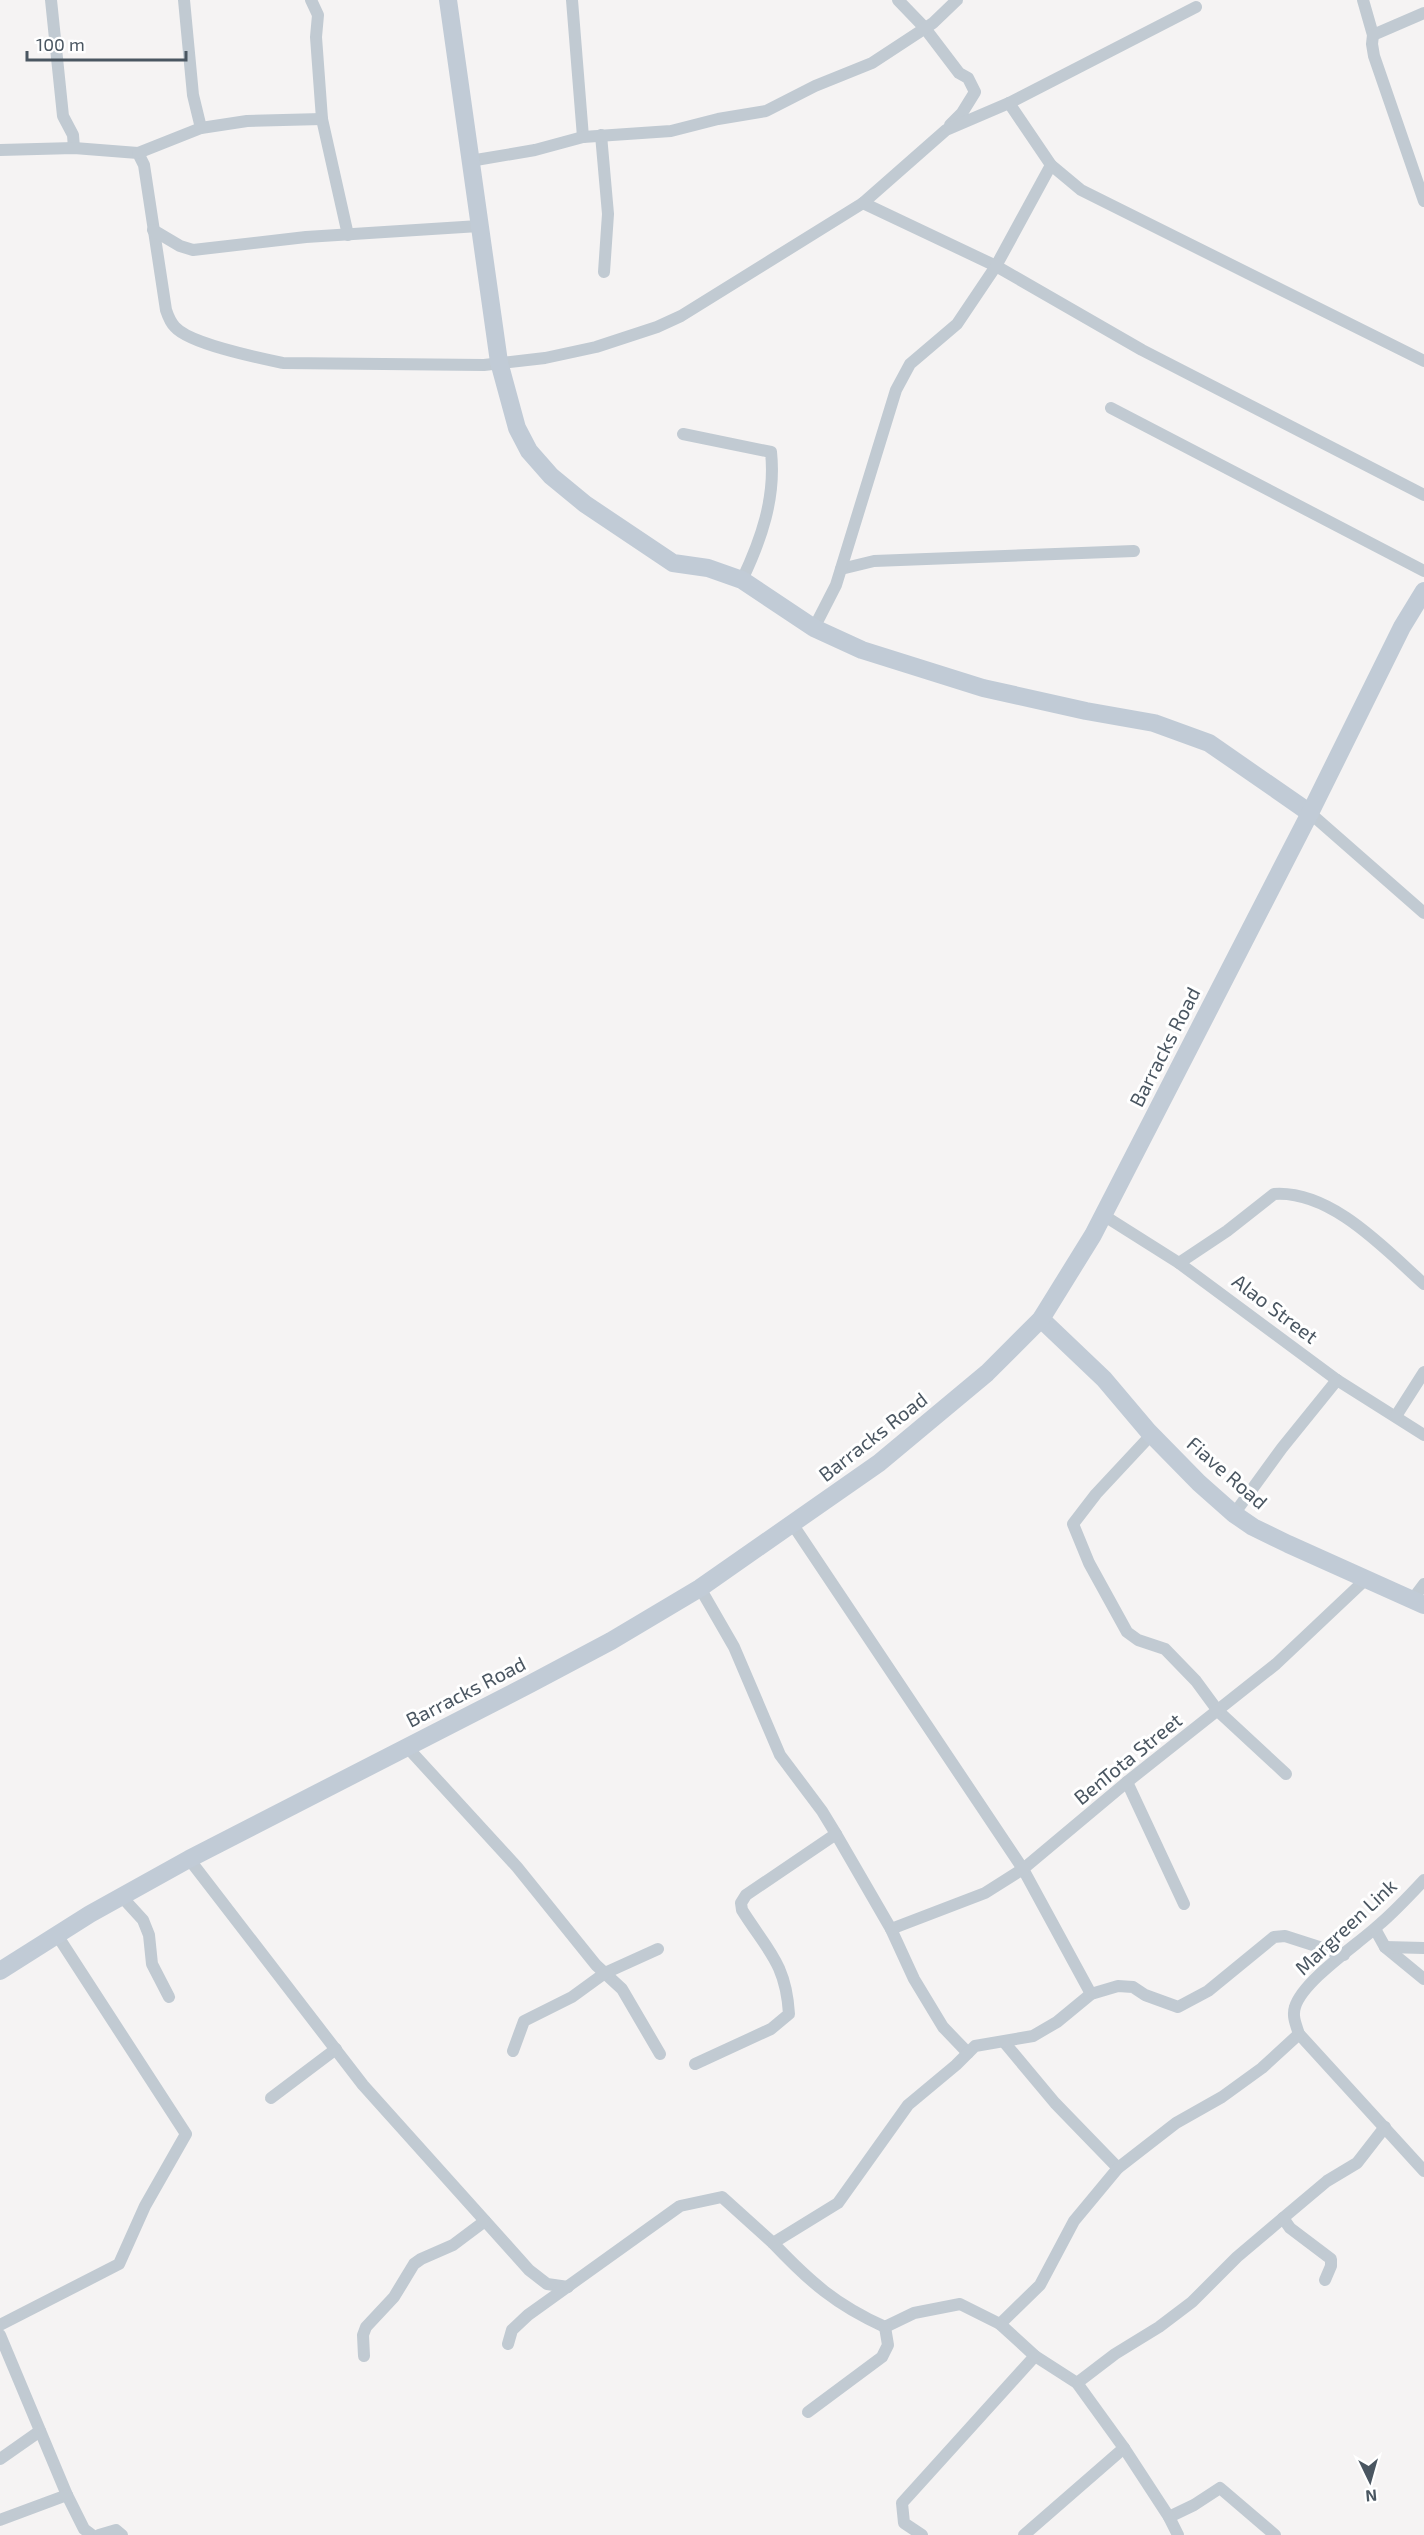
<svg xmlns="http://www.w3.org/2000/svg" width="1424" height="2535" viewBox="0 0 1424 2535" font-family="'Exo 2',sans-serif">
	<rect width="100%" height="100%" fill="#f5f3f3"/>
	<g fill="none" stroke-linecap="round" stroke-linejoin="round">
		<g stroke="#c1cad2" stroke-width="12">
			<path d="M51 0 63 116 73 135 74 148"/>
			<path d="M184 0 193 95 201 128"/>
			<path d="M311 0 318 15 316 37 322 119 348 235"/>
			<path d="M572 0 583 137"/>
			<path d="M898 0 924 27 959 73 968 78 975 92 962 113 950 125"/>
			<path d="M1363 0 1373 35 1372 44 1374 56 1424 201"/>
			<path d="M1373 35 1424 13"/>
			<path d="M1009 103 1051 165 1081 190 1424 361"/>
			<path d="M601 135 608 214 604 272"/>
			<path d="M0 150 74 148 138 153 144 165 166 310C168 316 170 322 175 327 190 344 259 358 283 363L484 365 545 358 596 347 657 327 681 316 863 203 946 130 1009 103 1196 7"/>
			<path d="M138 153 201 128 247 121 322 119"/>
			<path d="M470 161 535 150 583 137 671 131 718 119 766 111 815 86 872 63 933 23 957 0"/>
			<path d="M863 203 996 266 1142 350 1424 495"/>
			<path d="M153 230 180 246 193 250 306 237 479 226"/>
			<path d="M1111 408 1424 571"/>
			<path d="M683 434 771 452C776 498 761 540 742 580"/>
			<path d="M841 569 874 561 1134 551"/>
			<path d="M814 628 836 585 896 390 910 364 957 324 996 266 1051 165"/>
			<path d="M1310 813 1424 913"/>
			<path d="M1103 1215 1179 1263 1337 1380 1424 1435"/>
			<path d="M1179 1263 1227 1231 1274 1194C1331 1190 1385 1249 1424 1284"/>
			<path d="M1396 1416 1424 1372"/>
			<path d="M1152 1434 1096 1494 1073 1524 1089 1563 1127 1632 1138 1640 1165 1649 1196 1681 1218 1711 1286 1774"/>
			<path d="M1234 1514 1282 1448 1337 1380"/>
			<path d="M793 1525 1023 1869 1091 1994"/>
			<path d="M700 1588 734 1647 780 1755 822 1811 836 1834 891 1929 914 1979 943 2027 968 2053"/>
			<path d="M1412 1600 1424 1584"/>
			<path d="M407 1747 517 1867 596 1965 622 1989 660 2054"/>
			<path d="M1127 1782 1184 1904"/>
			<path d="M189 1859 363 2085 529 2270 547 2284 568 2287"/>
			<path d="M1424 1880C1410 1895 1396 1910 1381 1923 1360 1943 1303 1980 1295 2007 1292 2016 1296 2025 1299 2034L1424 2171"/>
			<path d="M122 1897 143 1920 149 1935 152 1964 169 1997"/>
			<path d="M891 1929 985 1893 1023 1869 1127 1782 1276 1664 1365 1580"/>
			<path d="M1375 1929 1385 1947 1424 1979"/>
			<path d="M1385 1947 1424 1948"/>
			<path d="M1004 2042 1055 2103 1118 2168"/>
			<path d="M513 2051 524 2021 572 1997 605 1973 658 1949"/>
			<path d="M695 2064 771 2029 789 2014C786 1963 767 1950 742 1910L741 1903 746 1895 836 1834"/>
			<path d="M271 2098 336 2049"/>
			<path d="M1283 2218 1290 2228 1331 2259V2266L1325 2280"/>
			<path d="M1000 2324 1040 2285 1074 2221 1118 2168 1176 2123 1222 2097 1262 2068 1299 2034"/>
			<path d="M0 2325 119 2264 145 2206 186 2134 57 1935"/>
			<path d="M0 2335 67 2495 84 2529 92 2535"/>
			<path d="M508 2344 512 2330 528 2315 680 2206 722 2197 773 2243"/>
			<path d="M364 2356 363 2335 366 2327 394 2297 414 2264 421 2259 453 2245 485 2221"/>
			<path d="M1077 2383 1115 2354 1159 2327 1192 2302 1237 2257 1283 2218 1327 2181 1357 2163 1385 2127"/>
			<path d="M808 2412 882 2357 888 2345 885 2327"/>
			<path d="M0 2459 40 2431"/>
			<path d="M1169 2517 1194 2505 1220 2488 1275 2535"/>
			<path d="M0 2520 67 2495"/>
			<path d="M99 2535 116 2530 122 2535"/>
			<path d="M922 2535 904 2523 902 2503 1035 2356"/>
			<path d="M1024 2535 1124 2448"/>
			<path d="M1178 2535 1169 2517 1124 2448 1077 2383 1035 2356 1000 2324 960 2304 914 2313 885 2327C836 2305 810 2282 773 2243L838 2203 908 2105 956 2065 975 2046 1033 2036 1057 2022 1091 1994 1118 1986 1133 1987 1145 1995 1178 2007 1208 1991 1274 1937 1285 1936 1344 1955"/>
		</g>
		<g stroke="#c1cbd6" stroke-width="18">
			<path d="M448 0 499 362 517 428 529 451 551 476 585 504 673 563 708 568 742 580 814 628 862 650 983 688 1086 711 1154 723 1209 743 1310 813"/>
			<path d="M1041 1319 1104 1379 1148 1431 1199 1483 1234 1514 1253 1527 1288 1544 1424 1605"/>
			<path d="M0 1971 90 1914 189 1859 530 1684 611 1641 700 1588 879 1463 987 1373 1041 1319 1093 1235 1310 813 1402 627 1424 591"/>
		</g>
	</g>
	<g text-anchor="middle" stroke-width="6" stroke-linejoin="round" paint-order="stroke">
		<g font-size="20" fill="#4a5661" stroke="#fff">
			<text transform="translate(1165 1047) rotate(-63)" y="7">Barracks Road</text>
			<text transform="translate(1275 1309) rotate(37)" y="7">Alao Street</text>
			<text transform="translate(873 1437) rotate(-38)" y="7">Barracks Road</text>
			<text transform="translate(1227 1473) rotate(41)" y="7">Fiave Road</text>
			<text transform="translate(466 1692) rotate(-27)" y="7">Barracks Road</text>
			<text transform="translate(1128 1759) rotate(-39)" y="7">BenTota Street</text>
			<text transform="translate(1346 1927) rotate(-43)" y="7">Margreen Link</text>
		</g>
	</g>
	<g transform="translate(1370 2481) rotate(175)" stroke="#ffffff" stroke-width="4.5" paint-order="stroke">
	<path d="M0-4.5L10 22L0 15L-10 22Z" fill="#4a5661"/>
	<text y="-9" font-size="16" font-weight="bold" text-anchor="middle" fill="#4a5661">N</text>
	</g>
	<path d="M27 51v9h159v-9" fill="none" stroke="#4a5661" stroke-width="3"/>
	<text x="36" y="51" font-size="18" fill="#4a5661" stroke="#ffffff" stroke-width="4.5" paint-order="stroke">100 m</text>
</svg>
